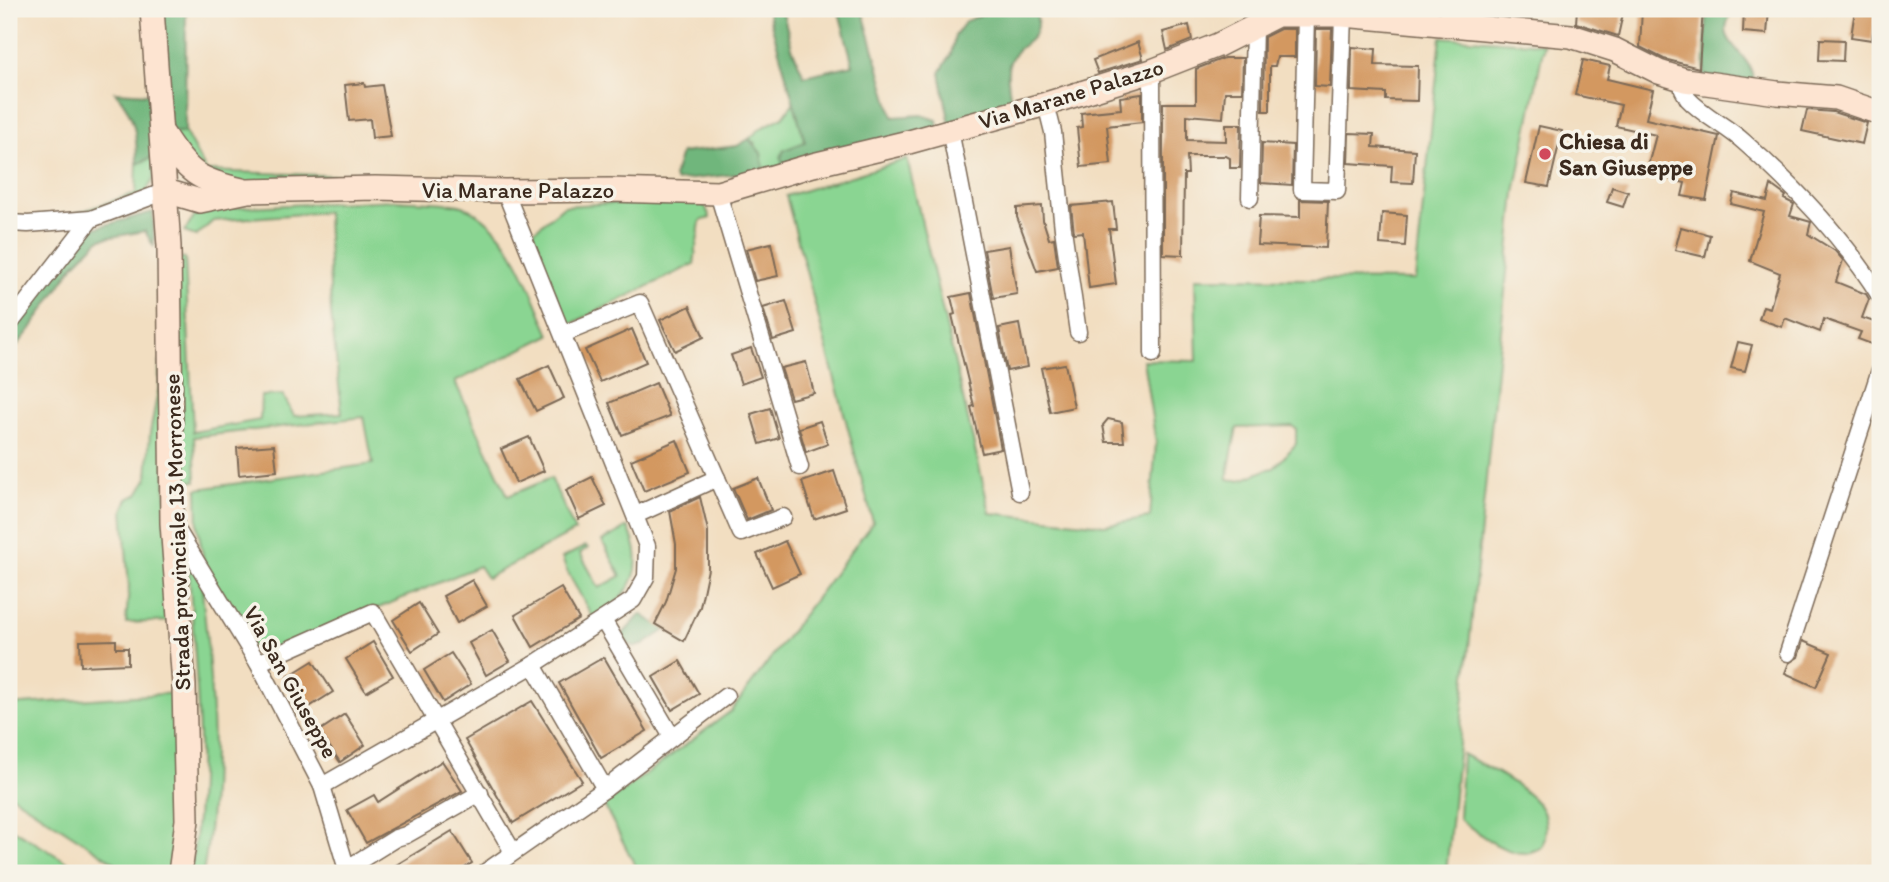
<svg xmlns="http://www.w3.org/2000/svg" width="1889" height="882" viewBox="0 0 1889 882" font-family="Itim,sans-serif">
	<rect width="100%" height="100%" fill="#f7f3e8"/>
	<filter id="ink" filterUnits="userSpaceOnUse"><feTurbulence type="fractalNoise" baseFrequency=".0143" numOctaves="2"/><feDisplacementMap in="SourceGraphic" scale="14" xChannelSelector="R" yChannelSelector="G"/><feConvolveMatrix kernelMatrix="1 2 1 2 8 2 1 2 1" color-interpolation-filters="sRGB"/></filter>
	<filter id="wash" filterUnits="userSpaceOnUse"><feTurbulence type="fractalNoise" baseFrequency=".00686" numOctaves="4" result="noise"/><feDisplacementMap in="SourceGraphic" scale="28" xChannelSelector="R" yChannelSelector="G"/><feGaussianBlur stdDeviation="1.57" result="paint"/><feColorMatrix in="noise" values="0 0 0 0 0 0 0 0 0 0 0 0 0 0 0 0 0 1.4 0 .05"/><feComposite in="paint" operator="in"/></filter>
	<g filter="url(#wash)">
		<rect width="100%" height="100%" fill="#f2dec1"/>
		<g fill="#8ad592" stroke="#628058" stroke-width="2" fill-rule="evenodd">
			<path d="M1441 37 1544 44 1515 193 1446 873H639L604 805 731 711 873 522 786 196 907 159 990 513 1104 525 1150 517 1156 443 1143 360 1197 361 1195 278 1415 280ZM1292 426 1296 429V444L1274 468C1258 470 1245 484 1228 479 1227 472 1235 439 1237 428Z"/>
			<path d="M794 102 805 142 783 167 764 171 755 143 749 139 761 128 783 117Z"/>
			<path d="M168 132H185L206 171 346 176 347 186H240L207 177Z"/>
			<path d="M153 157 154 178 143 197 95 213 65 217 136 193 137 164Z"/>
			<path d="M702 198 710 218 700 221 694 264 569 325 530 234 564 206Z"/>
			<path d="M396 200C412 202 452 201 465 207 513 229 530 290 550 335L455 382 508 496 551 478 575 531 487 578 479 566 259 658 205 567 198 529 197 489 373 464 364 417 194 437 196 481H185L173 257 185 258 193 432 260 420 261 396 283 395 294 416 342 413 331 313 327 212 213 221 196 236 184 232 195 216 222 208Z"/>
			<path d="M159 362 173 621 126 623 129 587 123 510 128 499 138 494 147 479 150 433 159 386Z"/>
			<path d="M628 527C649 571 630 595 594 620L566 569 562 558 586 546 588 548 580 553 599 588 621 576 602 541Z"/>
			<path d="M188 555 213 602 202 590C212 684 220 780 203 873H190C209 769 194 660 188 555Z"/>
			<path d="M176 693 175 873H131L9 794V705Z"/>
			<path d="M1462 754C1487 767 1520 783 1538 804 1548 815 1547 834 1542 847 1538 849 1531 852 1526 853 1502 854 1477 832 1459 819Z"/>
			<path d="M9 827 69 863 63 873H9Z"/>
		</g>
		<g fill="#6fb67c" stroke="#55704d" stroke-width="2">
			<path d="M160 9H186L185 132H168Z"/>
			<path d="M767 9H782L792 48 804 76 853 65 839 12 841 9H862L893 117 922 115 937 120 938 130 783 167 781 157 784 150 805 142Z"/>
			<path d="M991 9H1036C1043 48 1019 37 1009 64 1005 76 1011 96 1012 109L950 125 940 73 951 54 955 36 966 21 982 15Z"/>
			<path d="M1707 9H1735C1707 44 1754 49 1753 83L1704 76Z"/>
			<path d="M115 92 150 94 153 157 137 164C137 135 135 113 115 92Z"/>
			<path d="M749 139 761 153 764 171 675 181 674 175 681 153 737 146Z"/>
			<path d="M153 212 154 247 145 231 100 239 74 265 30 330 9 355V327L91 229Z"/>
			<path d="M641 614 665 630 643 645 635 647 624 641 622 635Z"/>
		</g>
		<g id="blocks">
			<g fill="#d39860">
				<path d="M1577 9H1624L1618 36 1576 23Z"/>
				<path d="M1642 9H1703L1699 68 1664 59 1640 47Z"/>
				<path d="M1744 9H1769L1767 34 1743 32Z"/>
				<path d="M1855 10 1875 13 1872 40 1851 37Z"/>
				<path d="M1189 25 1192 40 1167 50 1163 32Z"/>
				<path d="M1280 29H1295V57H1277L1275 66H1270V111H1263L1264 37Z"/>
				<path d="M1316 29H1332L1330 87 1315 86Z"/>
				<path d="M1820 39 1844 40 1843 61 1819 60Z"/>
				<path d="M1138 42 1143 59 1098 73 1093 60Z"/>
				<path d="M1352 47 1376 49 1375 65 1418 66 1417 101 1386 100V93L1351 91Z"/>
				<path d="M1224 58H1243L1242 92H1225L1223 118 1187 115V140L1226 141V124H1241L1240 168H1230V158L1226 156H1187L1188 174H1184L1183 255 1163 254V103H1196V69Z"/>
				<path d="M1583 60 1610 66 1607 79 1653 90 1646 119 1719 136 1706 200 1682 196 1685 183 1646 173 1656 135 1616 126 1621 105 1575 95Z"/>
				<path d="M364 83 365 87 382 85 391 136 372 138 370 119 349 121 345 85Z"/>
				<path d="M1142 94V122L1107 126 1111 164 1081 167 1077 128 1082 127 1081 113 1121 109 1120 97Z"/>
				<path d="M1807 110 1833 112 1867 123 1862 144 1802 131Z"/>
				<path d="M1539 126 1562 131 1549 187 1526 183Z"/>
				<path d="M1349 133 1374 134 1373 147 1415 150 1413 183 1391 182 1392 166 1348 163Z"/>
				<path d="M1262 143 1293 145 1292 185 1261 183Z"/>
				<path d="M1771 185 1786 196 1784 199 1794 204 1790 216 1811 222 1808 234 1835 251 1843 260 1836 282 1866 294 1869 299 1862 318 1880 324 1874 345 1858 339 1861 332 1824 319 1820 332 1785 318 1782 327 1759 319 1763 306 1770 308 1780 273 1750 261 1764 212 1731 204 1734 193 1767 201Z"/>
				<path d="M1612 187 1628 192 1623 207 1607 202Z"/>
				<path d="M1300 200 1328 201 1326 248 1257 245 1259 216 1300 217Z"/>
				<path d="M1113 202 1116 229H1109L1116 284 1089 288 1083 232 1074 233 1071 206Z"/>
				<path d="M1042 206 1043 220 1049 239 1054 238 1058 267 1037 271 1017 217V208Z"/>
				<path d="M1382 213 1407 215 1405 246 1380 244Z"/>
				<path d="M1681 227 1710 235 1705 257 1675 250Z"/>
				<path d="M771 243 778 276 755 281 746 249Z"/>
				<path d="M1009 246 1017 294 993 298 984 250Z"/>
				<path d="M971 293 1001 449 982 453 971 407 974 406 952 315 955 314 951 297Z"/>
				<path d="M786 301 796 333 773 340 763 308Z"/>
				<path d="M690 306 704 337 675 351 660 320Z"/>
				<path d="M1019 324 1027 367 1007 371 999 328Z"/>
				<path d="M632 329 646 362 600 382 585 350Z"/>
				<path d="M1738 342 1752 345 1745 371 1731 368Z"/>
				<path d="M751 348 761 377 741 384 731 355Z"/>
				<path d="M806 362 814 393 791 399 781 368Z"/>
				<path d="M1065 364 1074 407 1050 412 1041 368Z"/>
				<path d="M549 365 564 398 536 411 520 379Z"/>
				<path d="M656 383 670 416 622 435 609 403Z"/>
				<path d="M770 408 779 438 760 444 751 414Z"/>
				<path d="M1108 419 1122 422 1124 442H1106L1103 425Z"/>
				<path d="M820 421 828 444 806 452 799 428Z"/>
				<path d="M529 437 544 471 516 483 501 449Z"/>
				<path d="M677 440 690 472 644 491 631 460Z"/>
				<path d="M274 445 277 471 239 475 237 448Z"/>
				<path d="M834 471 846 508 814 519 802 482Z"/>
				<path d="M592 477 606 506 579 519 566 490Z"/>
				<path d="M758 478 771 510 747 520 733 488Z"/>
				<path d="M700 497 708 531V569L700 607 684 641 655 624 666 602 676 568V544L670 511Z"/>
				<path d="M785 541 800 574 772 587 757 554Z"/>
				<path d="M472 580 487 606 457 623 443 596Z"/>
				<path d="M561 588 579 619 533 647 515 615Z"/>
				<path d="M419 603 438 634 412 651 393 620Z"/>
				<path d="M492 630 510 661 486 675 469 643Z"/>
				<path d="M116 640V648H128V664L81 666 80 641Z"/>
				<path d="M1803 641 1831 653 1816 687 1785 673 1789 663 1798 657Z"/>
				<path d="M373 642 393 676 366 692 346 659Z"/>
				<path d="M451 653 471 684 443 702 424 670Z"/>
				<path d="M604 657 647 731 601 758 559 683Z"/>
				<path d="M313 661 333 692 306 709 287 677Z"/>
				<path d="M680 661 699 694 672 710 653 677Z"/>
				<path d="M532 701 582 781 513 823 465 740Z"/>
				<path d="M345 714 365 745 340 762 319 731Z"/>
				<path d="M442 761 462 791 366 843 347 810 374 795 378 802Z"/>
				<path d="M452 831 472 863 457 873H383Z"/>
			</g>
		</g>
	</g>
	<g filter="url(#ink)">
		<use href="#blocks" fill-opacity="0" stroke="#7b6957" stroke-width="2"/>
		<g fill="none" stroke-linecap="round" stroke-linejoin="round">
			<g stroke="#7b6957" stroke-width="19">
				<g id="street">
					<path d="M1306 14 1302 190 1337 191 1343 15"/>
					<path d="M1152 71 1153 354"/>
					<path d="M1684 79 1683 90 1688 99C1704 116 1726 126 1744 142 1795 187 1844 238 1880 296"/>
					<path d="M1046 104 1053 132 1063 229 1078 332"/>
					<path d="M950 130 1020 492"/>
					<path d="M718 193 800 467"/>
					<path d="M1250 198 1254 27"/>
					<path d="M9 223 28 224 91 219 166 191"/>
					<path d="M9 325 91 219"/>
					<path d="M563 334 640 303 741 533 783 517"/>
					<path d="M636 515 717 478"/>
					<path d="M174 525 258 663 322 786 348 873"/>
					<path d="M603 620 672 737"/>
					<path d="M1788 653 1880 370"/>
					<path d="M258 663 373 612 513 852"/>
					<path d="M533 665 605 789"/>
					<path d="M322 786 533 665 633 600 646 577 647 546 505 191"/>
					<path d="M346 869 396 838 406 835 480 793"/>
					<path d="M484 873 605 789 726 696"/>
				</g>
			</g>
			<g stroke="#7b6957" stroke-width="26">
				<g id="secondary">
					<path d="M152 9 169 246 172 523 184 685 187 820 180 873"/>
					<path d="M163 134C188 173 197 180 242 190"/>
					<path d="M166 191 200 201 248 191 375 188 505 191 610 190 718 193 813 165 909 142 1046 104 1152 71 1218 45 1277 15H1343L1571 36 1615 50 1659 72 1685 80 1777 93 1836 98 1880 113"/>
				</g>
			</g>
			<use href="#street" stroke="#fff" stroke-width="16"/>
			<use href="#secondary" stroke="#fde4d1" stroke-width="23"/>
		</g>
	</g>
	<circle fill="#d1495b" stroke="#f7f3e8" stroke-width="2.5" cx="1545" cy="154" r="7"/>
	<g text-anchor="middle" stroke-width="7" stroke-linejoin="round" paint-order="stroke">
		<g font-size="23" fill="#3b2a1e" stroke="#f7f3e8">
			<text transform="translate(1071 94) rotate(-17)" y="8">Via Marane Palazzo</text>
			<text x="518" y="198">Via Marane Palazzo</text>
			<text transform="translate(177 532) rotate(-92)" y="8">Strada provinciale 13 Morronese</text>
			<text transform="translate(291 682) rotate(61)" y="8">Via San Giuseppe</text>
		</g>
		<g font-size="23" font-weight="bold" fill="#3b2a1e" stroke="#f7f3e8" text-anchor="start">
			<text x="1559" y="149">Chiesa di<tspan x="1559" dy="26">San Giuseppe</tspan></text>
		</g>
	</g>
	<rect width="1889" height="882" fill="none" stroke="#f7f3e8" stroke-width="35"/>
</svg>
